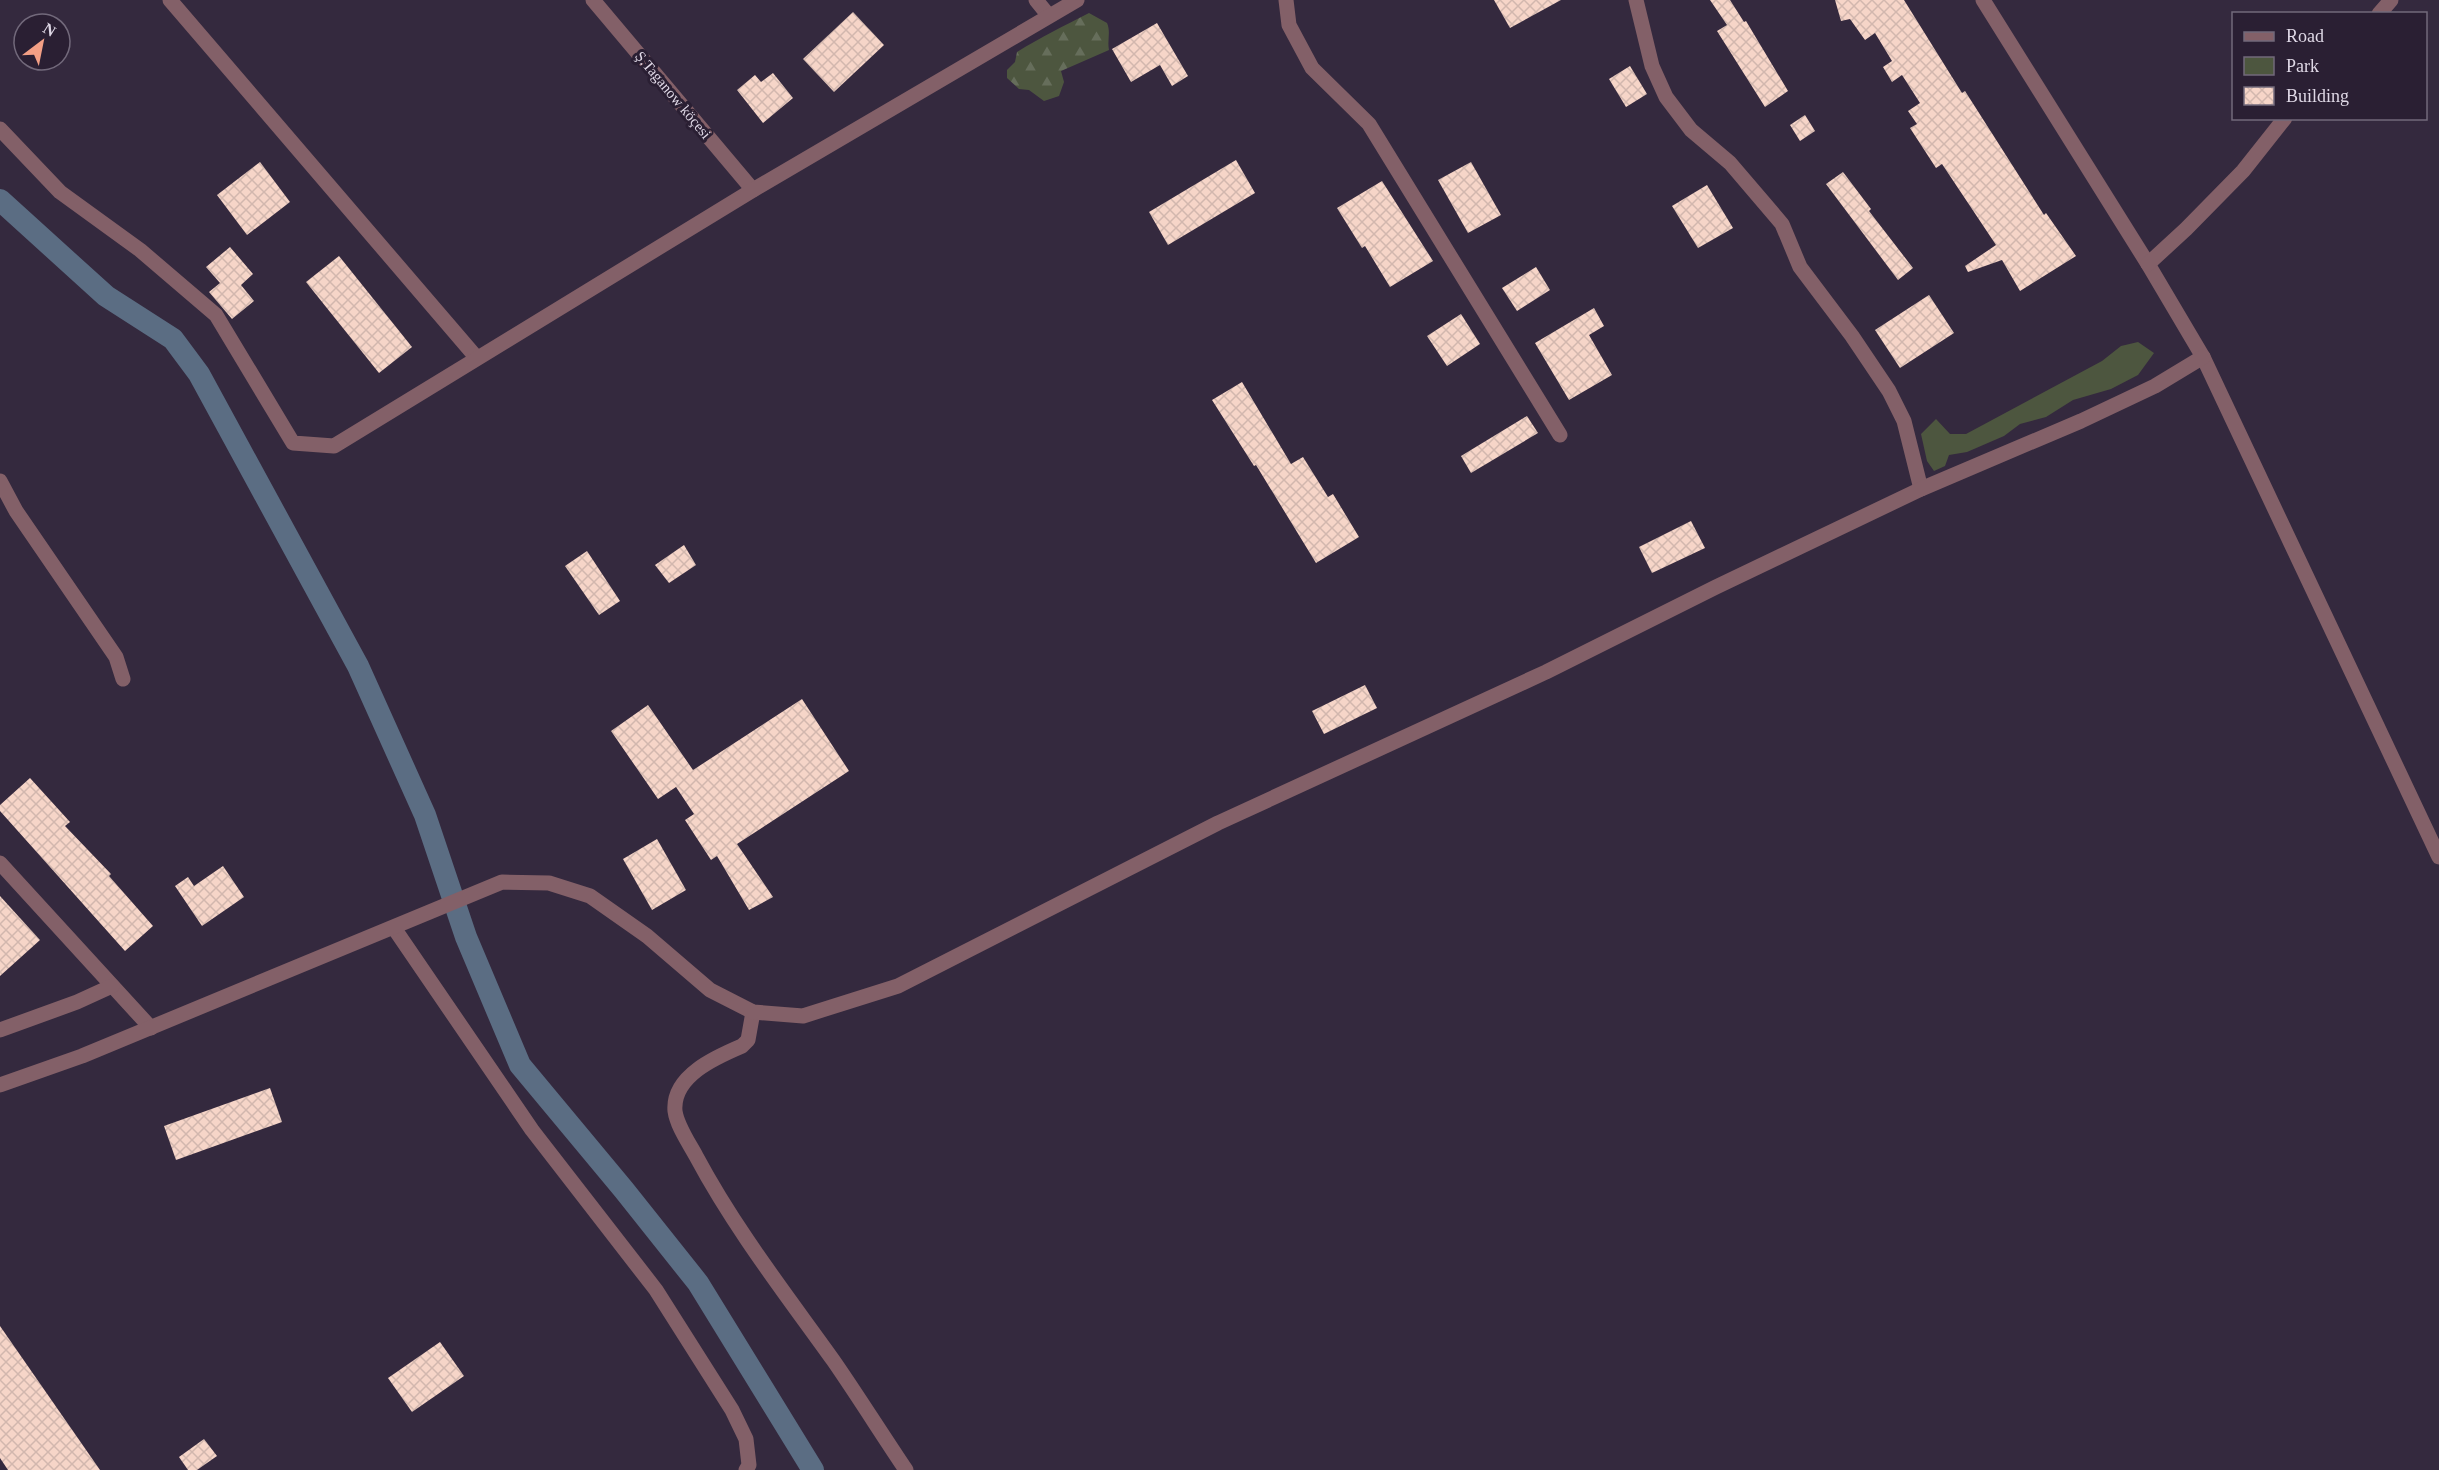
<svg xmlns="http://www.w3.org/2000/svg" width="2439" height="1470" viewBox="0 0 2439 1470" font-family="Georgia,serif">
	<defs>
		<pattern id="forest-firs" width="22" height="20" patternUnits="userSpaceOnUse" patternTransform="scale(1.5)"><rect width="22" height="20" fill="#4d563f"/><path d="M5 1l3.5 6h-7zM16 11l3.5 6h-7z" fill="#666e5b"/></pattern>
		<pattern id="building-cross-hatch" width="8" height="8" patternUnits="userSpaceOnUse" patternTransform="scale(1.5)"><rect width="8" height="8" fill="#f6d5c8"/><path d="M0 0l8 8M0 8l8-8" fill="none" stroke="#d2b7ae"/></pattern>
	</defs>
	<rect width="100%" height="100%" fill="#34293e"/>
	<path fill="#4d563f" d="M2138 342 2154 353 2138 375 2111 389 2073 400 2046 417 2020 424 2004 436 1967 452 1949 455 1945 466 1934 471 1927 461 1921 434 1936 419 1950 434H1966L2102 361 2121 346Z"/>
	<path fill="url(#forest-firs)" d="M1089 13 1107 23C1111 32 1107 40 1109 50L1061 71 1064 82 1059 96 1044 101 1029 90 1019 89 1007 78V70L1015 62 1017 52C1041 37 1064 26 1089 13Z"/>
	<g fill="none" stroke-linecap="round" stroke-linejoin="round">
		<path stroke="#5b6d83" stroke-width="22" d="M0 200 106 296 173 339 199 374 358 666 425 815 466 937 520 1065 624 1190 698 1283 813 1470"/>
	</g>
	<g fill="url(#building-cross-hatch)">
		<path d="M1494 0H1561L1510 28Z"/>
		<path d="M1710 0H1730L1744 22 1746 21 1788 91 1765 107 1717 31 1727 25Z"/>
		<path d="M1835 0H1904L1962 93 1965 91 2044 215 2046 213 2076 256 2020 291 2002 260 1968 272 1965 266 1996 245 1942 164 1936 168 1910 128 1917 124 1908 111 1920 103 1902 75 1892 82 1883 67 1892 61 1875 33 1865 40 1850 19 1841 21Z"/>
		<path d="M853 12 884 45 834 92 803 59Z"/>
		<path d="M1157 23 1188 76 1172 86 1160 65 1131 82 1112 49Z"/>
		<path d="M1630 66 1647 94 1626 107 1609 79Z"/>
		<path d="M773 73 793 98 763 123 737 90 755 75 761 82Z"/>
		<path d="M1805 115 1815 131 1800 141 1790 125Z"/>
		<path d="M1236 160 1255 193 1168 245 1149 212Z"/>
		<path d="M260 162 290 202 247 235 217 195Z"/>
		<path d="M1471 162 1501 215 1468 233 1438 180Z"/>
		<path d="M1843 172 1871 209 1869 211 1913 268 1898 280 1826 184Z"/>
		<path d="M1382 181 1433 261 1390 287 1365 246 1362 248 1337 208Z"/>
		<path d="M1707 185 1733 228 1698 248 1672 206Z"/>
		<path d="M230 247 253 274 241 285 254 301 232 319 209 292 220 283 206 267Z"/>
		<path d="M339 256 412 347 379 373 306 282Z"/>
		<path d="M1536 267 1550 290 1517 311 1502 288Z"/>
		<path d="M1929 295 1954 333 1900 368 1875 330Z"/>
		<path d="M1594 308 1604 326 1589 335 1612 375 1569 400 1535 343Z"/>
		<path d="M1461 314 1480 344 1447 366 1427 336Z"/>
		<path d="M1242 382 1291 464 1303 457 1328 497 1333 494 1359 537 1316 563 1256 465 1254 466 1212 400Z"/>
		<path d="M1527 416 1538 433 1471 473 1461 456Z"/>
		<path d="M1691 521 1705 548 1652 573 1639 547Z"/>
		<path d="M684 545 696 565 669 583 655 565Z"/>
		<path d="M587 551 620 601 599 615 565 566Z"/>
		<path d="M1365 685 1377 708 1324 734 1312 711Z"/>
		<path d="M802 699 849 771 737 844 773 897 749 910 717 856 711 860 685 820 694 814 676 787 658 799 611 731 648 705 693 770Z"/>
		<path d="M30 778 70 822 65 826 111 874 109 876 153 926 125 951 0 811V805Z"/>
		<path d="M657 839 686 890 652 910 623 859Z"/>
		<path d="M223 866 244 897 202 926 175 886 188 877 194 886Z"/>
		<path d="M0 896 40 940 0 976Z"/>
		<path d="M270 1088 282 1122 176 1160 164 1126Z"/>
		<path d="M0 1326 100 1470H8L0 1458Z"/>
		<path d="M440 1342 464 1376 412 1412 388 1378Z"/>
		<path d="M204 1439 217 1456 197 1470H188L179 1457Z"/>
	</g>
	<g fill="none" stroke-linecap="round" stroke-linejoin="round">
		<g stroke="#836068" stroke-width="15">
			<path d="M170 0 476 357"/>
			<path d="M593 0 753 190"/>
			<path d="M1036 0 1049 16"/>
			<path d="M1286 0 1289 25 1312 68 1369 124 1560 435"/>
			<path d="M1636 0 1652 66 1666 97 1691 130 1730 163 1782 224 1800 267 1852 336 1889 391 1904 421 1921 489"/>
			<path d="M1983 0 2148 264 2203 357 2439 857"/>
			<path d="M2379 14 2391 0"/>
			<path d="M0 129 60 192 140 250 216 315 293 443 334 446 753 190 1077 0"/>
			<path d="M2148 264 2186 229 2243 171 2285 118"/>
			<path d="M0 481 16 511 116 657 123 679"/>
			<path d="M0 863 151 1028"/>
			<path d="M394 928 532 1130 656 1290 732 1410 746 1439 749 1465 746 1470"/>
			<path d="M753 1012 748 1040 742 1046C716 1057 672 1076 675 1111 677 1126 689 1143 696 1156 735 1229 785 1293 833 1360 858 1396 881 1433 906 1470"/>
			<path d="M0 1030 77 1002 112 986"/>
			<path d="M0 1085 82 1056 502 882 549 883 590 896 647 936 710 990 753 1012 803 1016 898 986 1218 823 1546 672 1716 587 1921 489 2081 421 2155 386 2203 357"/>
		</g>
	</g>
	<g text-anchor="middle" stroke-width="6" stroke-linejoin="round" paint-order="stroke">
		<g font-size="15" fill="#dfd8e6" stroke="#2a1f33">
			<text transform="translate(673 95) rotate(50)" y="5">Ş.Taganow köçesi</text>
		</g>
	</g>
	<rect x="2232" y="12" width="195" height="108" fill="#2a1f33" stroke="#72697b" stroke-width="1.5"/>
	<rect x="2244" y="32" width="30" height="9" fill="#836068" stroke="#72697b" stroke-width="1.5"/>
	<text x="2286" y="42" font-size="18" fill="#dfd8e6">Road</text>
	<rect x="2244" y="57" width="30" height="18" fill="#4d563f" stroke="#72697b" stroke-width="1.5"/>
	<text x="2286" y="72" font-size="18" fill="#dfd8e6">Park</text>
	<rect x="2244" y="87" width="30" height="18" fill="url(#building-cross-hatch)" stroke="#72697b" stroke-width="1.5"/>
	<text x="2286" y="102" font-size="18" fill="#dfd8e6">Building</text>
	<g transform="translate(42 42) rotate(32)"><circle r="28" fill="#2a1f33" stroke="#72697b" stroke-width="1.5"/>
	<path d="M0-4.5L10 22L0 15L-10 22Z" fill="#f39f85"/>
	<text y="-9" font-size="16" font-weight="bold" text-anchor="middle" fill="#dfd8e6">N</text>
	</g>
</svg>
